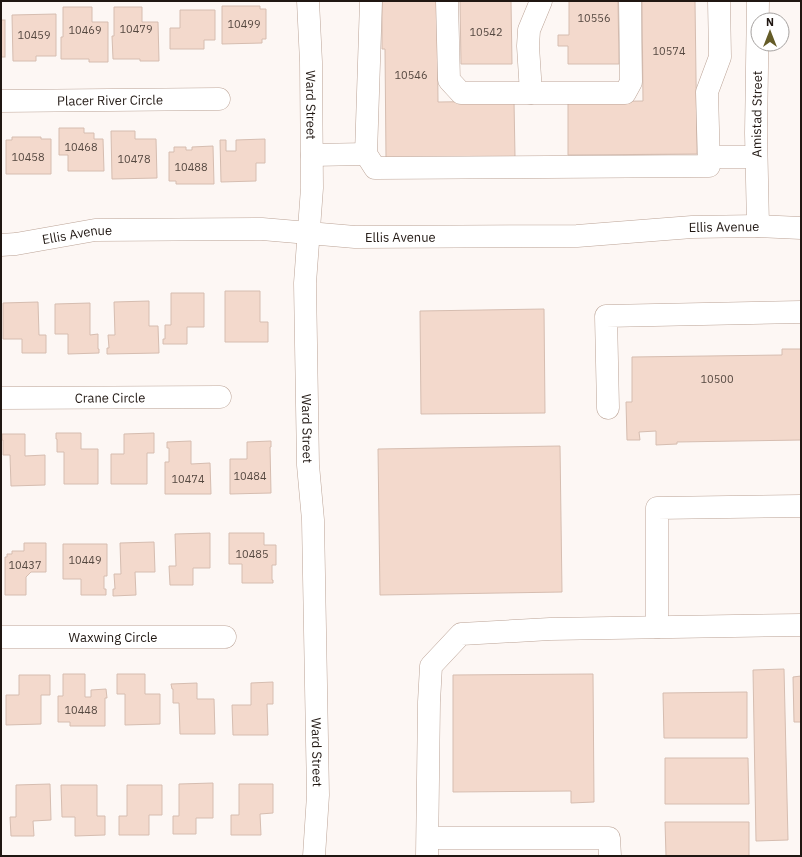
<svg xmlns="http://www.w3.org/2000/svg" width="802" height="857" viewBox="0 0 802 857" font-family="'IBM Plex Sans',sans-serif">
	<rect width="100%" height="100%" fill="#fdf7f4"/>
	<g fill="#f3d9cc" stroke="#d6bdb0">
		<path d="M382 1H437L438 102 514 101 515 157 386 158 385 49H382Z"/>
		<path d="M460 1H511L512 64H461Z"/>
		<path d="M569 1H618L619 64H568V46H558V35H569Z"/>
		<path d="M642 1H695L697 154 568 155V102L643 101Z"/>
		<path d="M222 6H260V9H266V39H262V43L222 44Z"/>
		<path d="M63 7H92V22H108V62H89V59H61V37H63Z"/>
		<path d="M114 7H142V22H158L159 61H140V59H113L112 36H114Z"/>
		<path d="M180 10H215V40H204V49H170V28H180Z"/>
		<path d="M56 14V56H36V61H13L12 15Z"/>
		<rect x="1" y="20" width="4" height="37"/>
		<path d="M59 128H84V133H94V139H103L104 171H68V155H59Z"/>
		<path d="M111 131H135V139H156L157 178 112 179Z"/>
		<path d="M12 137H41V139H51V174H6V140H12Z"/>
		<path d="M265 139V163H256V181L221 182 220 140H226V151H236V140Z"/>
		<path d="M213 146 214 184H176V181H169V152H174V147H186V150H192V147Z"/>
		<path d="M225 291H260V322H268V342H225Z"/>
		<path d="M171 293H204V327H187V344H163V339H165V325H171Z"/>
		<path d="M149 301V326H158L159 353 107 354V348H109L108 335H115L114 302Z"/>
		<path d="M38 302 39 335H46V353H22V339H3V303Z"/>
		<path d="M90 303V335L98 334V349H99V353L68 354V334H55V304Z"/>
		<path d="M544 309 545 413 421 414 420 311Z"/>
		<path d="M782 349H801V440L677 442V444L656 445V431L639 432 640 440H627L626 402H632V357L782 355Z"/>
		<path d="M56 433H81V449H98V484H64V452H57V439H56Z"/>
		<path d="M154 433V453H147V484H111V454H124V434Z"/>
		<path d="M2 434H25V456L45 455V485L11 486 10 455H3V440H2Z"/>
		<path d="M191 441V464L210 463 211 494H165V462H169V448H167V442Z"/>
		<path d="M271 441V447H270L271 493 230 494V459H247V442Z"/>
		<path d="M560 446 562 592 380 595 378 449Z"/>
		<path d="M210 533V568H193V585H170L169 566H176L175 534Z"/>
		<path d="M229 533H264V545H276V565H272V580H273V583H242V564H229Z"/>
		<path d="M154 542 155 572H135L136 595 113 596V589H115L114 574H121L120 543Z"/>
		<path d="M24 543H46V572H31L26 577V595H5V557H7V554H12V551H24Z"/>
		<path d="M63 544H107V576H104V589H106V595H81V579H63Z"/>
		<path d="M784 669 788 840 756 841 753 670Z"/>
		<path d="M63 674H85V697H91V690L106 689 107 698H105V726H70V722H58V696H63Z"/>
		<path d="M117 674H145V694H160V724L125 725V694H117Z"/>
		<path d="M593 674 594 802 571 803V791L453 792V675Z"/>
		<path d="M19 675H50V695H41V724L6 725V695H19Z"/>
		<path d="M801 676V722H794L793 677Z"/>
		<path d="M273 682V704H267L268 735H233L232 705H251V683Z"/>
		<path d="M197 683V699H214L215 734H180L179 703H173V689H172L171 684Z"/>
		<path d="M747 692V738H664L663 693Z"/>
		<path d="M665 758H748L749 804H665Z"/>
		<path d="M213 783V818H196V834H173V816H179V784Z"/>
		<path d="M50 784 51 820 33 821 34 836H11L10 817H16V785Z"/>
		<path d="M239 784H273V813L260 814 261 835H231V815H239Z"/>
		<path d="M61 785H97V816H105V835L75 836V817H62Z"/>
		<path d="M127 785H162V815H149V835H119V816H127Z"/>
		<path d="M665 822H749V856H666Z"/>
	</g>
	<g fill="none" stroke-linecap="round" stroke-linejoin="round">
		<g stroke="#bca497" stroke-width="23">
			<g id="minor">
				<path id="s1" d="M308 1 311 62 312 188 305 283 308 465 313 520 318 795 314 856"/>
				<path d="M371 1 366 154 375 168 709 166 707 92 720 57 719 1"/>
				<path d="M447 1 449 80 461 93H625L631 82 630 1"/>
				<path d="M531 93 528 46 529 30 541 1"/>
				<path id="s2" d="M1 101 219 99"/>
				<path d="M312 155 366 154"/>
				<path d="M709 157H756"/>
				<path id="s3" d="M758 226 756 133 758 1"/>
				<path id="s4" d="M1 398 220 397"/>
				<path d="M608 408 606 316 801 312"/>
				<path d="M657 627V508L801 506"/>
				<path id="s5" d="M1 637H225"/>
				<path d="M428 838H609L610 856"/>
				<path d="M427 856 429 702 431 666 461 634 550 629 801 625"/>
			</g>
		</g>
		<g stroke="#bca497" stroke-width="23">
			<g id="major">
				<path id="s6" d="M1 245 16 244 95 230 262 229 355 237 577 236 692 227 758 226 801 228"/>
			</g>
		</g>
		<use href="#minor" stroke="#fff" stroke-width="22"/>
		<use href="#major" stroke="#fff" stroke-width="22"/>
	</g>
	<g text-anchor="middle" stroke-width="3.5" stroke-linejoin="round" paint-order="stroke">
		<g font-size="11" fill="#554840">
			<text x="594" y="22">10556</text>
			<text x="244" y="28">10499</text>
			<text x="136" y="33">10479</text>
			<text x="85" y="34">10469</text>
			<text x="486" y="36">10542</text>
			<text x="34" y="39">10459</text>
			<text x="669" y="55">10574</text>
			<text x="411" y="79">10546</text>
			<text x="81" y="151">10468</text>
			<text x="28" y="161">10458</text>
			<text x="134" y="163">10478</text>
			<text x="191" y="171">10488</text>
			<text x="717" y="383">10500</text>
			<text x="250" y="480">10484</text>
			<text x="188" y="483">10474</text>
			<text x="252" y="558">10485</text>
			<text x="85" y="564">10449</text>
			<text x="25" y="569">10437</text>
			<text x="81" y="714">10448</text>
		</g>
		<g font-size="13" fill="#201712" stroke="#fff">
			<text dy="5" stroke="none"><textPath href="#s2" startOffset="109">Placer River Circle</textPath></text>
			<text dy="5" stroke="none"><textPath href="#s1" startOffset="104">Ward Street</textPath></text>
			<text dy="5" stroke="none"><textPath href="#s3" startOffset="112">Amistad Street</textPath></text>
			<text dy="5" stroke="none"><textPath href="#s6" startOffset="725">Ellis Avenue</textPath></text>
			<text dy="5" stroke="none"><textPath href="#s6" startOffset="77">Ellis Avenue</textPath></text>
			<text dy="5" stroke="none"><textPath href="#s6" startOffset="401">Ellis Avenue</textPath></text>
			<text dy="5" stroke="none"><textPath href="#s4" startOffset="109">Crane Circle</textPath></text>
			<text dy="5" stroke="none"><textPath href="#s1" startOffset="428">Ward Street</textPath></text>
			<text dy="5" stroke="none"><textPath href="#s5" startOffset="112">Waxwing Circle</textPath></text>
			<text dy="5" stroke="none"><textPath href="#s1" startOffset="752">Ward Street</textPath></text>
		</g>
	</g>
	<rect width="802" height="857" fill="none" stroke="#201712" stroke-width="4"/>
	<g transform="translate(770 32)"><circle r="19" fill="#ffffff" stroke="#a6a2a0"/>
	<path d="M0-3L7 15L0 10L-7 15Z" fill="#645c28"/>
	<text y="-6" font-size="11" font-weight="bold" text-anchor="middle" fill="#201712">N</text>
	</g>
</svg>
